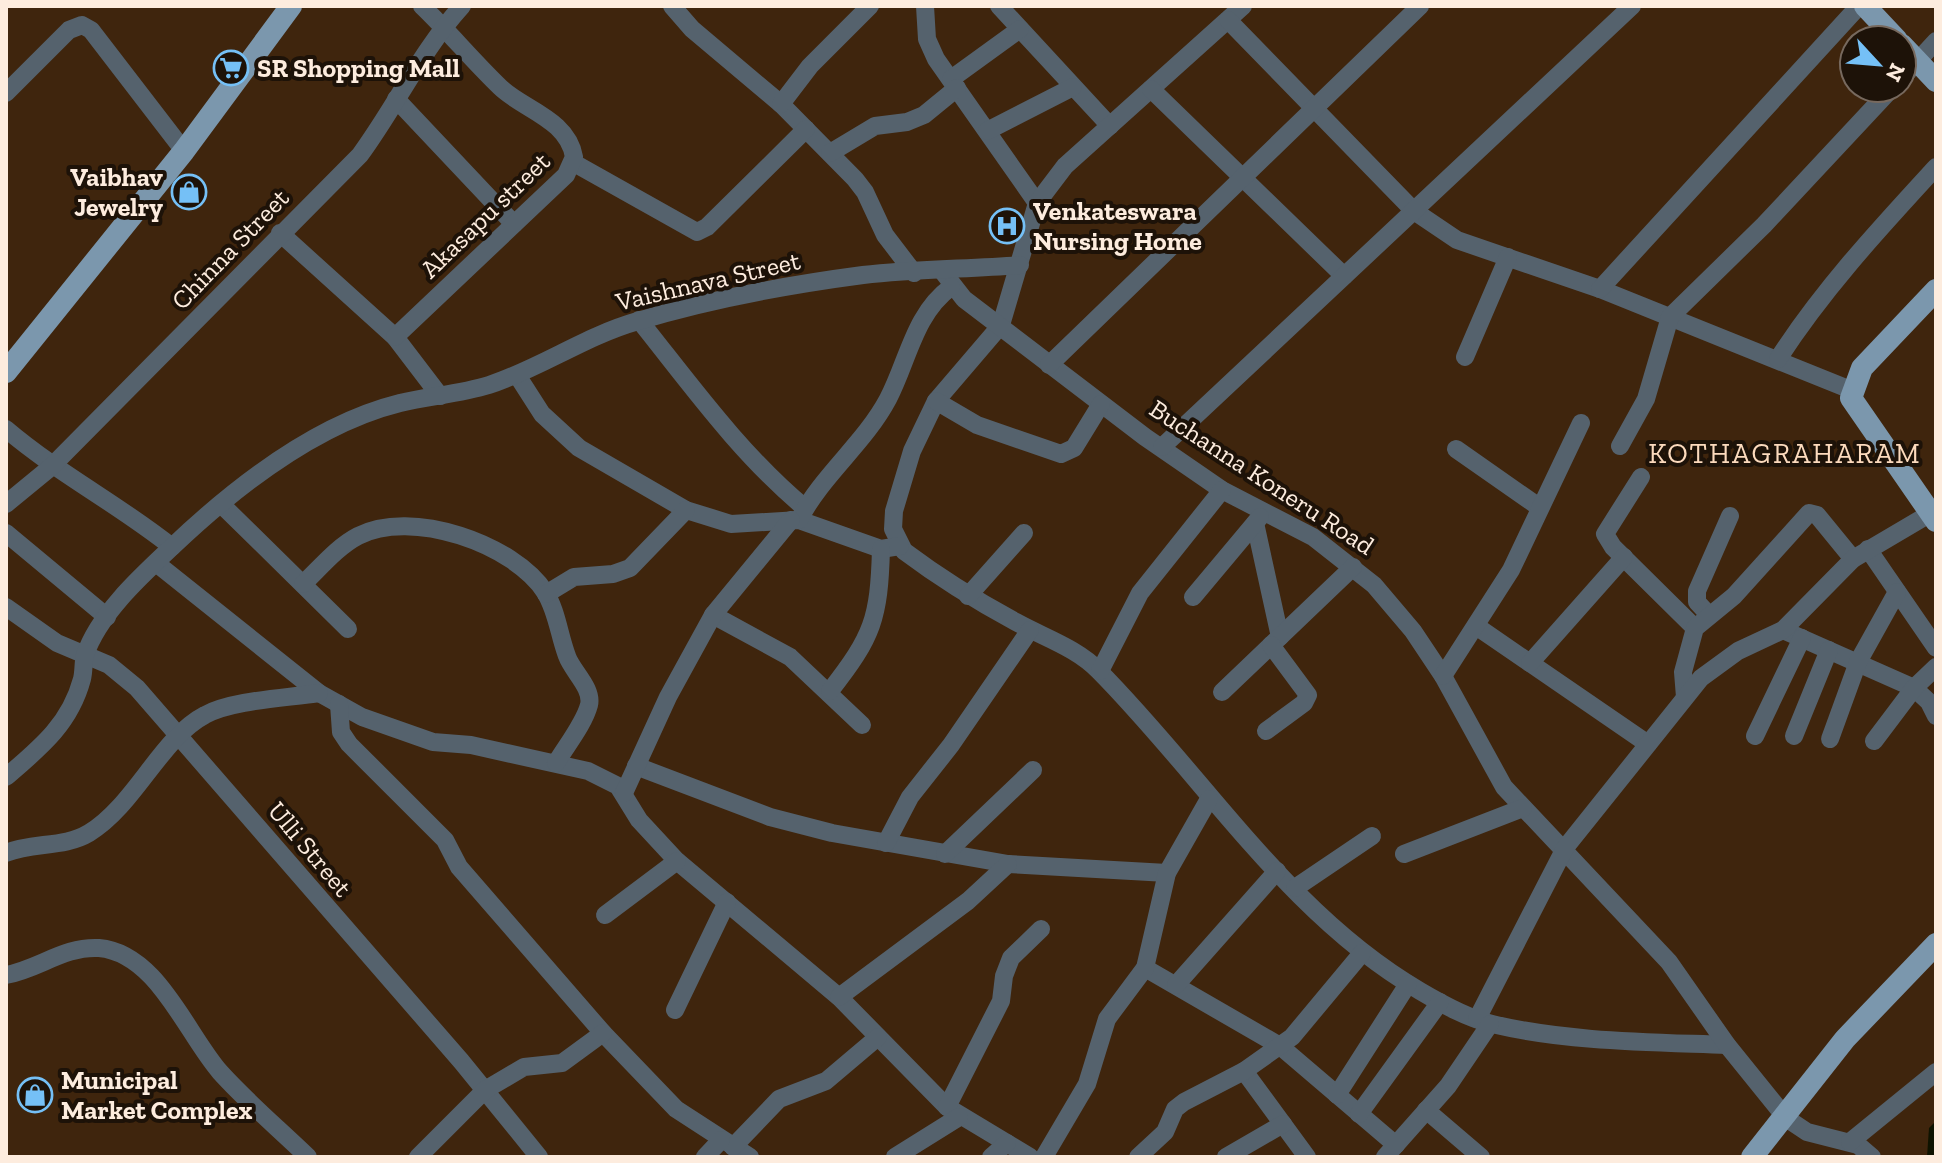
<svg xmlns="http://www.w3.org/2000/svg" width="1942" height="1163" viewBox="0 0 1942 1163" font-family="'Zilla Slab',serif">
	<rect width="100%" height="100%" fill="#3f250d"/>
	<path fill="#0e1300" d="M1936 1121V1157H1927L1929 1128Z"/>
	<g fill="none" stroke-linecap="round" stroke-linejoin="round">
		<g stroke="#55626d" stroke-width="18">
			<path d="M672 6 692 29 781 104 855 179 865 192 885 235 914 273"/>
			<path d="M925 6 927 39 936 59 1037 203"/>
			<path d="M999 6 1110 126"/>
			<path d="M1243 6 1065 166 1037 203 1001 325 936 401 912 451 894 511 893 529 904 551C940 578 977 601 1016 622 1045 638 1077 648 1099 671 1205 778 1288 914 1420 991 1442 1004 1467 1018 1492 1024 1568 1042 1649 1042 1727 1045"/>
			<path d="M1228 20 1414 211 1457 240 1600 289 1851 390"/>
			<path d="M1902 78 1936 41"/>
			<path d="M951 79 1020 29"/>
			<path d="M1151 89 1344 276"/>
			<path d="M6 93 69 30 82 25 91 30 184 151"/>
			<path d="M396 99 514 224"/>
			<path d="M781 104 810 66 870 6"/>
			<path d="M987 131 1073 87"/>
			<path d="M830 153 875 126 907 122 924 115 957 88"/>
			<path d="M574 163 697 232 707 227 806 129"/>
			<path d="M280 233 395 337 440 396"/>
			<path d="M943 272 964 299 1145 437 1222 490 1313 537 1374 585 1413 631 1443 676 1504 787 1669 962 1727 1045 1786 1118 1807 1132 1858 1145 1872 1157"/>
			<path d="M1600 289 1859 6"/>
			<path d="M639 320C691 385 741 455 805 508"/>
			<path d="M395 337 566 175 574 157C568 119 522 109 500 87 473 61 449 32 422 6"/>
			<path d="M1465 357 1508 257"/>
			<path d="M1778 359C1824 288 1880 228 1936 167"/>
			<path d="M1049 365 1420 6"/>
			<path d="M517 375 542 414 579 448 686 510 731 524 799 520 881 549 900 546"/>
			<path d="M936 401 977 425 1061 454 1074 448 1101 404"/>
			<path d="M6 429C59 474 118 504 172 547"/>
			<path d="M1620 446 1646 399 1670 317 1764 225 1892 88"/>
			<path d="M1162 447 1632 6"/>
			<path d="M1456 449 1539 507"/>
			<path d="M1641 477 1605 534 1613 547 1695 628"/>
			<path d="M6 504 51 467 360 155C396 106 421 51 462 6"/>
			<path d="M222 505 348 629"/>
			<path d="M799 520C822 475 864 444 888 399 908 361 914 314 951 287"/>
			<path d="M1255 523 1280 637"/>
			<path d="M6 533 107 617"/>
			<path d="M1868 549 1936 648"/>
			<path d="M156 563 319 693 362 717 433 742 471 745 588 771 618 786 639 820 677 861 839 997 947 1107 1030 1157"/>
			<path d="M303 584C320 568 337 547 358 536 411 508 514 544 545 592 557 611 559 635 567 656 572 671 593 688 589 705 584 724 566 746 556 763"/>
			<path d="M546 594 574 577 613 574 630 568 686 510"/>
			<path d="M968 596 1024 533"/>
			<path d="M1193 597 1260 517"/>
			<path d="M6 607 57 643 109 665 137 688 461 1061 539 1157"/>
			<path d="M713 615 790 657 862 725"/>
			<path d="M1709 615 1697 602V591L1730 516"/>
			<path d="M1476 626 1648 744"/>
			<path d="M1783 630 1914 688 1929 702 1936 716"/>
			<path d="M1530 663 1624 557"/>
			<path d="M1100 671 1140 593 1222 490"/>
			<path d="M1443 676 1511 570 1581 423"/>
			<path d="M830 691C873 636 879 619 881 549"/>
			<path d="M1222 692 1353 567"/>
			<path d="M1685 697 1683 672 1695 628 1734 596 1809 513 1817 515 1853 559"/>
			<path d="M339 704 341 732 349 744 445 840 459 867 603 1033 676 1109 750 1157"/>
			<path d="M1266 731 1304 703 1308 695 1271 645"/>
			<path d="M1755 736 1802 638"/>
			<path d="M1794 736 1829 650"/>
			<path d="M1830 739 1858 662 1897 592"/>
			<path d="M1874 741 1914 688 1936 667"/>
			<path d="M636 766 770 817 832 833 1008 864 1167 873"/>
			<path d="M6 777C40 748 70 724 82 679 84 671 83 662 85 655 99 614 141 576 172 547 234 488 315 424 400 403 429 396 460 394 489 385 541 368 585 336 638 321 711 299 787 285 863 275 915 269 968 269 1020 265"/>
			<path d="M624 793 668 697 713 615 791 520"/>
			<path d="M886 843 910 797 951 745 1030 630"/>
			<path d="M6 853C33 842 64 848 89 833 135 805 161 738 205 715 232 700 288 698 319 693"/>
			<path d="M945 854 1033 770"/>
			<path d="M1404 854 1523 808"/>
			<path d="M1295 888 1372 836"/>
			<path d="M605 915 677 861"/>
			<path d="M1145 968 1280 1046 1396 1145"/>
			<path d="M6 975C39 969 64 946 99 948 157 953 186 1033 220 1072 247 1102 279 1129 308 1157"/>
			<path d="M1176 985 1277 871"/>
			<path d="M839 997 968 901 1008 864"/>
			<path d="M675 1010 727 902"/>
			<path d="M1477 1019 1565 848 1701 678 1738 651 1783 630 1853 559 1931 513"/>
			<path d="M1244 1071 1307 1157"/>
			<path d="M1337 1095 1408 984"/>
			<path d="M947 1107 1001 1001 1004 976 1011 958 1041 929"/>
			<path d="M1426 1110 1481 1157"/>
			<path d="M1359 1114 1440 1002"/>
			<path d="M1850 1142 1936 1072"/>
			<path d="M733 1147 779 1099 826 1081 878 1037"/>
			<path d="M418 1157 485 1090 524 1067 562 1063 603 1033"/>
			<path d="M705 1157 721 1140"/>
			<path d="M895 1157 959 1117"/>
			<path d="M991 1157 1007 1143"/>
			<path d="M1044 1157 1087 1084 1107 1019 1145 968 1167 873 1209 799"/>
			<path d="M1138 1157 1165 1132 1175 1109 1184 1102 1244 1071 1292 1037 1362 953"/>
			<path d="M1226 1157 1283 1124"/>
			<path d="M1385 1157 1448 1086 1490 1024"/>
		</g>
		<g stroke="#7b97ad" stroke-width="22">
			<path d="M1865 6 1897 40"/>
			<path d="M1902 45 1936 81"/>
			<path d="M1936 290 1862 368 1851 398 1936 521"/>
			<path d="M6 372 184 151 291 6"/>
			<path d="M1752 1157 1845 1039 1936 944"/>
		</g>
	</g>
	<defs>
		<g id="supermarket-ring" transform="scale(1.8)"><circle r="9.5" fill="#1d1208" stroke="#75c0f6" stroke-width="1.5"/><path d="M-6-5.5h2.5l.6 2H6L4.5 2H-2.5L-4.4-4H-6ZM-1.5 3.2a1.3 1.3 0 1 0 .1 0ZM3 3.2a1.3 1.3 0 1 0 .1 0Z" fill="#75c0f6"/></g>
		<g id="shop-ring" transform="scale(1.8)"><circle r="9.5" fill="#1d1208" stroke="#75c0f6" stroke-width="1.5"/><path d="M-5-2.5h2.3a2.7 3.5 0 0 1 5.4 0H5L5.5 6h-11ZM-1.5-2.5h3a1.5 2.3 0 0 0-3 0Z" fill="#75c0f6"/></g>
		<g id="hospital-ring" transform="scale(1.8)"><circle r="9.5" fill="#1d1208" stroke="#75c0f6" stroke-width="1.5"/><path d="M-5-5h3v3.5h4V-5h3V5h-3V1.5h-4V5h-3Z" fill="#75c0f6"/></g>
	</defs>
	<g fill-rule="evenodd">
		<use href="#supermarket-ring" x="231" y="68"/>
		<use href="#shop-ring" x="189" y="192"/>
		<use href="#hospital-ring" x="1007" y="226"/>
		<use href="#shop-ring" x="35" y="1095"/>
	</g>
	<g text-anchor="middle" stroke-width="8" stroke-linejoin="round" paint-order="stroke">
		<g font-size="26" font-weight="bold" fill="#fdecde" stroke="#1d1208" text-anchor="start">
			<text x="257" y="77">SR Shopping Mall</text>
			<text x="163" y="186" text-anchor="end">Vaibhav<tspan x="163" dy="30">Jewelry</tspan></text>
			<text x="1033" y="220">Venkateswara<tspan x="1033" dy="30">Nursing Home</tspan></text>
			<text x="61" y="1089">Municipal<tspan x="61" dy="30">Market Complex</tspan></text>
		</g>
		<g font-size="26" fill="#fdecde" stroke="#1d1208">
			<text transform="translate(485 215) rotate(-44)" y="9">Akasapu street</text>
			<text transform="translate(230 249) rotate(-46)" y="9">Chinna Street</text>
			<text transform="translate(708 281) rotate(-13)" y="9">Vaishnava Street</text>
			<text transform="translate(1262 477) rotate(33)" y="9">Buchanna Koneru Road</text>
			<text transform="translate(310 849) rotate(50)" y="9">Ulli Street</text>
		</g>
		<g font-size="28" letter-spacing="2" fill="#fcdabd" stroke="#1d1208">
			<text x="1785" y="463">KOTHAGRAHARAM</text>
		</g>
	</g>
	<rect width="1942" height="1163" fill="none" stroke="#fdecde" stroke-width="16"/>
	<g transform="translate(1878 64) rotate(116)"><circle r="38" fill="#1d1208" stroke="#77695e" stroke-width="2"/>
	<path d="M0-6L14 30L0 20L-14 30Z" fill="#75c0f6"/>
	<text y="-12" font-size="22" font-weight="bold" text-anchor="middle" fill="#fdecde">N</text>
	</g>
</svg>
